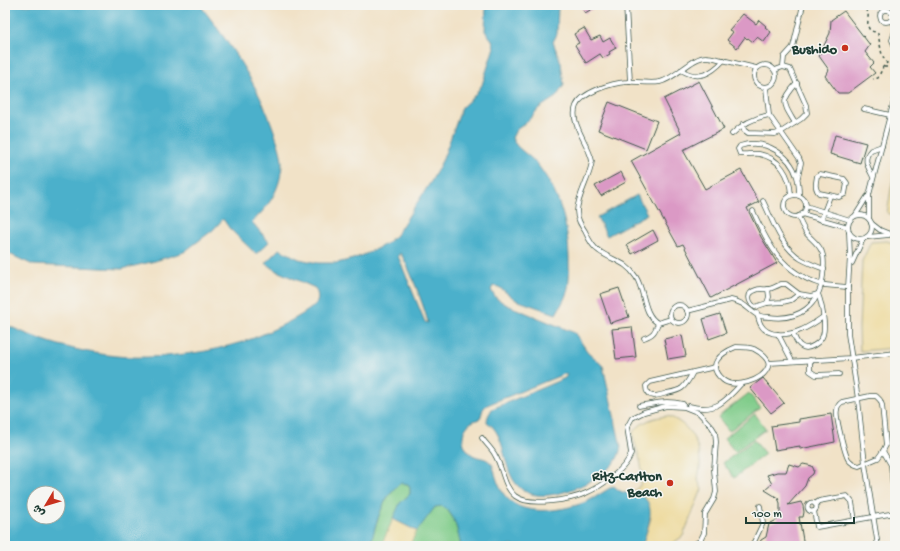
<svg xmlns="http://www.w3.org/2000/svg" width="900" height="551" viewBox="0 0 900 551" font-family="'Gochi Hand','Playpen Sans Arabic',sans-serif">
	<rect width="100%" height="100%" fill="#f6f6f2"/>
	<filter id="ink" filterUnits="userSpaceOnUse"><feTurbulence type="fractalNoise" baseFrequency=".025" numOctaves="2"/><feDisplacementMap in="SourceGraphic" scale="8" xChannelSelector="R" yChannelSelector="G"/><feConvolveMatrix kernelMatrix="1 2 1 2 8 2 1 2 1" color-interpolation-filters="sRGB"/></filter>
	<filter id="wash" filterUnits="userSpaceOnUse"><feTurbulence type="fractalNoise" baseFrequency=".012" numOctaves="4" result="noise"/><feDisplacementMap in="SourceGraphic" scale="16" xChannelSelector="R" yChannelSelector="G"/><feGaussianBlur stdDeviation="0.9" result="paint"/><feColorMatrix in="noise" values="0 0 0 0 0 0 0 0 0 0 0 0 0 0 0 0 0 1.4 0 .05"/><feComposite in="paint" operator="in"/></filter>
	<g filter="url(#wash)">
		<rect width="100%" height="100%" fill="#f1e2c7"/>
		<g fill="#80cc8a" stroke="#50845f">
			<path d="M749 393 760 408 729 431 718 417Z"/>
			<path d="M755 414 766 429 735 452 724 438Z"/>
			<path d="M754 440 765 454 734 478 723 463Z"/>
			<path d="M401 483 408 484 410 488V494L400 503 417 530 435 507 442 506C456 515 457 531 461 546H370C376 525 382 496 401 483Z"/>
		</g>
		<g fill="#eeda9e" stroke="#868c69">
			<path d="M895 166V215L887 213Z"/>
			<path d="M887 241 895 244V348L860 351 859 329 862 261 871 242Z"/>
			<path d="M668 416C687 423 699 440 700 462 701 468 698 474 698 480 699 483 701 487 702 489L683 536 669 546H642L651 518 633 492C635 490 639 487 640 485 647 475 636 448 633 437V432C642 421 655 417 668 416Z"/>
			<path d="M393 519 417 531 409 546H381Z"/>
		</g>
		<g fill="#4cb0cb" stroke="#367680" fill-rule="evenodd">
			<path d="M5 5H200C230 44 258 84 274 131 277 141 282 153 282 164 281 187 270 206 252 222L269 242 256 254 230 229 223 219 213 230 184 252 155 261 122 269 33 265 5 252Z"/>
			<path d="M486 5H558L557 34 553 42 561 63 564 85 556 97 539 108 526 123 516 130 512 138C517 150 529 154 537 164 559 192 568 223 569 258 569 269 570 281 567 292 565 299 560 307 556 314L516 300 499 287 493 286 491 290 496 298 507 305 575 333 587 351 603 366 621 447C619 454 618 459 613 464 596 483 541 509 519 487 501 470 508 436 487 422 487 417 489 414 492 409L565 378 567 375 564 374 487 405 483 409 480 419C463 422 457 441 470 453 476 459 485 456 491 463 494 466 494 472 496 477 498 484 502 493 507 498 525 518 567 510 588 501 597 497 605 490 614 486 618 490 622 493 628 493 630 492 632 492 634 492 661 500 647 528 642 546H461C457 531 456 514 442 506L435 507 417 531 393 519 400 503 410 494V488L408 484 401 483C382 495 376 525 370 546H5V324C43 343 85 354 128 357 154 358 181 355 206 351 221 348 237 344 251 339 263 335 311 313 317 302 319 297 317 292 315 288L279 272 265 263 279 249 299 259 318 263H337L353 259 368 253 386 244 396 235 432 180 443 159 462 107 473 97 482 85 494 47 492 40 485 31ZM400 253C407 261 426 311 428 323L425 322 398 256ZM34 493H58V517H34Z"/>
			<path d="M637 195 647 214 607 236 597 217Z"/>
		</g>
		<g id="blocks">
			<g fill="#db99c5">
				<path d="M580 5H599L585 13Z"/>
				<path d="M844 11 870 45 865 52 874 63 870 67 875 73 848 93H838L825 76 829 70 819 56 830 33 831 20Z"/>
				<path d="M743 14 756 24 759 20 766 26 765 27 771 32 764 42 757 37 753 42 748 38 747 39 745 37 737 48 727 40 733 32 729 30Z"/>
				<path d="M584 28 591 40 600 36 603 42 610 38 616 48 609 52 610 54 603 58 600 54 586 63 575 45 579 43 574 34Z"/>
				<path d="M699 81 724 129 683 150 705 189 741 170 759 202 747 208 761 237 777 263 711 298 683 244 678 246 631 161 681 133 664 99Z"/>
				<path d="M609 102 657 121 646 149 598 130Z"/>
				<path d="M835 135 866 143 860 163 830 154Z"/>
				<path d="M621 172 626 182 601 196 595 186Z"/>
				<path d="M653 230 658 240 632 254 627 245Z"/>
				<path d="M619 288 629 317 610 323 600 294Z"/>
				<path d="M720 314 726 333 709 339 703 319Z"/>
				<path d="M632 327 636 357 616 359 612 329Z"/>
				<path d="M682 335 686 356 668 359 664 339Z"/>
				<path d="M763 378 784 403 771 413 750 388Z"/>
				<path d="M831 414 835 442 800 449V446L775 450 771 426 799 422V419Z"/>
				<path d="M789 464 799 467 803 464 808 465 812 466 814 470 813 474 808 478 805 486 788 505 801 502 803 506 804 512 803 517H799L804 546H758L761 540 766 537 769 524 777 520V517L782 514 781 512 780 514V503L778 498 765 490 772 484 767 475 777 472H786Z"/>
			</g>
		</g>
	</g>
	<g filter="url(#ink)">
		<use href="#blocks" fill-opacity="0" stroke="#3e564a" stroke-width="1"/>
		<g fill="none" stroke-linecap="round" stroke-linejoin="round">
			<g stroke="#3e564a" stroke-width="5.5">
				<g id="lane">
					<path d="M626 5 630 82"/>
					<circle cx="886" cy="16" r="6"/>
					<path d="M891 21 895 26"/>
					<path d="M895 31 892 40 895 47"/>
					<circle cx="765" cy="76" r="11"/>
					<path d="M783 67 784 57 793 47 803 5"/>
					<path d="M681 70C699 81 711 74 724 60"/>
					<path d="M766 88 769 115 799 158 801 163 798 177"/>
					<path d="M864 109 890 115"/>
					<path d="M795 123C783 103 780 102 797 83"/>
					<path d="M743 124 744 130 748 133 775 134 781 132 801 119 807 113 806 105 790 69 783 67 775 70"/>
					<path d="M732 134C743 123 754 118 769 115"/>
					<path d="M820 174 844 179 847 183 845 194 839 197 819 193C814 188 816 182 817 176Z"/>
					<path d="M873 177C868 167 862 159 871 150L882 146"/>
					<path d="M791 195C790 175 780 158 759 154 752 153 746 155 740 154L738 149 740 146C764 138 790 154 797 177 799 183 799 189 799 196"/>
					<circle cx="795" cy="206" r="11"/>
					<path d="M763 201C773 221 781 247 801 259 808 263 816 266 824 269"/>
					<path d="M806 206 850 220"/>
					<path d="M753 211C768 245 782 272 820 284 828 286 839 286 848 287"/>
					<path d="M802 214 848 227"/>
					<circle cx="860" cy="227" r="12"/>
					<path d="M855 216 867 197"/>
					<path d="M869 219V195L890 115 895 98"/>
					<path d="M821 220 830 196"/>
					<path d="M871 223 880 230 895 236"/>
					<path d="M849 232 850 256 848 287V334L858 399 865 464 878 546"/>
					<path d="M868 237 889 235"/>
					<path d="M852 263 863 239"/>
					<path d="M781 284H786L799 294 791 300 783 302 767 303 755 307C748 302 746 293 756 290 760 288 765 290 769 289 773 288 777 286 781 284Z"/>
					<path d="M767 303 769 297 768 289"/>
					<circle cx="679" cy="314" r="9"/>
					<path d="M687 311 731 300C746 303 747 309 757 315 760 316 766 317 769 317 799 321 819 306 823 276 824 268 825 259 822 252 819 244 811 239 806 233 803 228 800 222 798 216"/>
					<path d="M757 313C758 317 759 322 761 325 768 338 790 335 801 330 809 327 816 322 823 317"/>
					<path d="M671 319 658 323C643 315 645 291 636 277 626 261 613 261 599 251 592 247 588 238 585 231 581 225 577 219 577 211 578 194 590 178 592 161 589 144 569 123 576 106 582 92 612 83 627 82 638 81 649 84 660 82 675 79 692 57 706 57 709 57 714 58 718 59 731 62 743 65 756 68"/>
					<path d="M793 333C795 337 796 343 801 346 808 352 821 342 823 335 826 325 822 304 818 294L811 296 799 294"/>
					<path d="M778 334 792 361"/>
					<path d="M644 338C653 335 655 332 658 323"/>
					<path d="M736 347C742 347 749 347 754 349 760 352 771 360 768 367 763 381 734 389 723 380 705 365 721 353 736 347Z"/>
					<path d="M810 360V371L816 375 839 374"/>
					<path d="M769 363 851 358 895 353"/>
					<path d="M693 372C690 378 687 384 682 388 678 391 672 392 667 393 658 396 646 400 646 386L650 382 715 367"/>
					<path d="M870 396H876L880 400 882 405 886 445 883 451 878 458 859 466C855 465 851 463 848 459 845 454 835 416 837 410 837 406 839 404 842 402Z"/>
					<path d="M639 406C655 403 666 400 683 404"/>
					<path d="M689 406C715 413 725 402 741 384"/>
					<path d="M482 438C486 444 492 449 495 455 503 468 503 486 515 496 529 507 571 500 586 493 600 487 628 468 631 453L627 427 632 418 644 412 666 406 684 407 699 413 712 427 715 432 716 442 714 470 716 492 714 499 705 514 704 533 700 541 691 546"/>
					<path d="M883 451 891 465 895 510"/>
					<circle cx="812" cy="507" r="4.5"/>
					<path d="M815 504 819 501 847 496 852 502 855 521"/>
					<path d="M814 511 817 527 895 513"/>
					<path d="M445 546H449"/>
					<path d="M752 546 763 523 760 506"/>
				</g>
			</g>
			<g stroke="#3e564a" stroke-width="1.5" stroke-dasharray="3 3" stroke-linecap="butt">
				<path d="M862 5 868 12C869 21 864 31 876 32L878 34 882 55 887 63 883 67 878 78 873 79"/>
				<path d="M884 67H895"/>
				<path d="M895 81 893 88 895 91"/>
			</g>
			<use href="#lane" stroke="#fff" stroke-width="4"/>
		</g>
	</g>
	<g fill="#c8321e" stroke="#f6f6f2" stroke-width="1.5">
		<circle cx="845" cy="48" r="4"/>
		<circle cx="670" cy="483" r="4"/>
	</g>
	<g text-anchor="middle" stroke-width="3" stroke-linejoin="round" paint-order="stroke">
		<g font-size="14" font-weight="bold" fill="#1f3d34" stroke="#f6f6f2" text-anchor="end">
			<text x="837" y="53">Bushido</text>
			<text x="662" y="480">Ritz-Carlton<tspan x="662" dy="16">Beach</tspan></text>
		</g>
	</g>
	<rect width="900" height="551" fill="none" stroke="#f6f6f2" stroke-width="20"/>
	<g transform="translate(46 505) rotate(232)"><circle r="19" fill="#f6f6f2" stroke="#a0aca6"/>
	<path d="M0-3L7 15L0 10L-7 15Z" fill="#c8321e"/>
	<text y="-6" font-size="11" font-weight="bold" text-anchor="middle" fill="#1f3d34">ش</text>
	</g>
	<path d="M746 517v6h108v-6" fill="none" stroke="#1f3d34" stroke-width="2"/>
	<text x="752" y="517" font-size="12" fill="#1f3d34" stroke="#f6f6f2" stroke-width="3" paint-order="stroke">100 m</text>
</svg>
